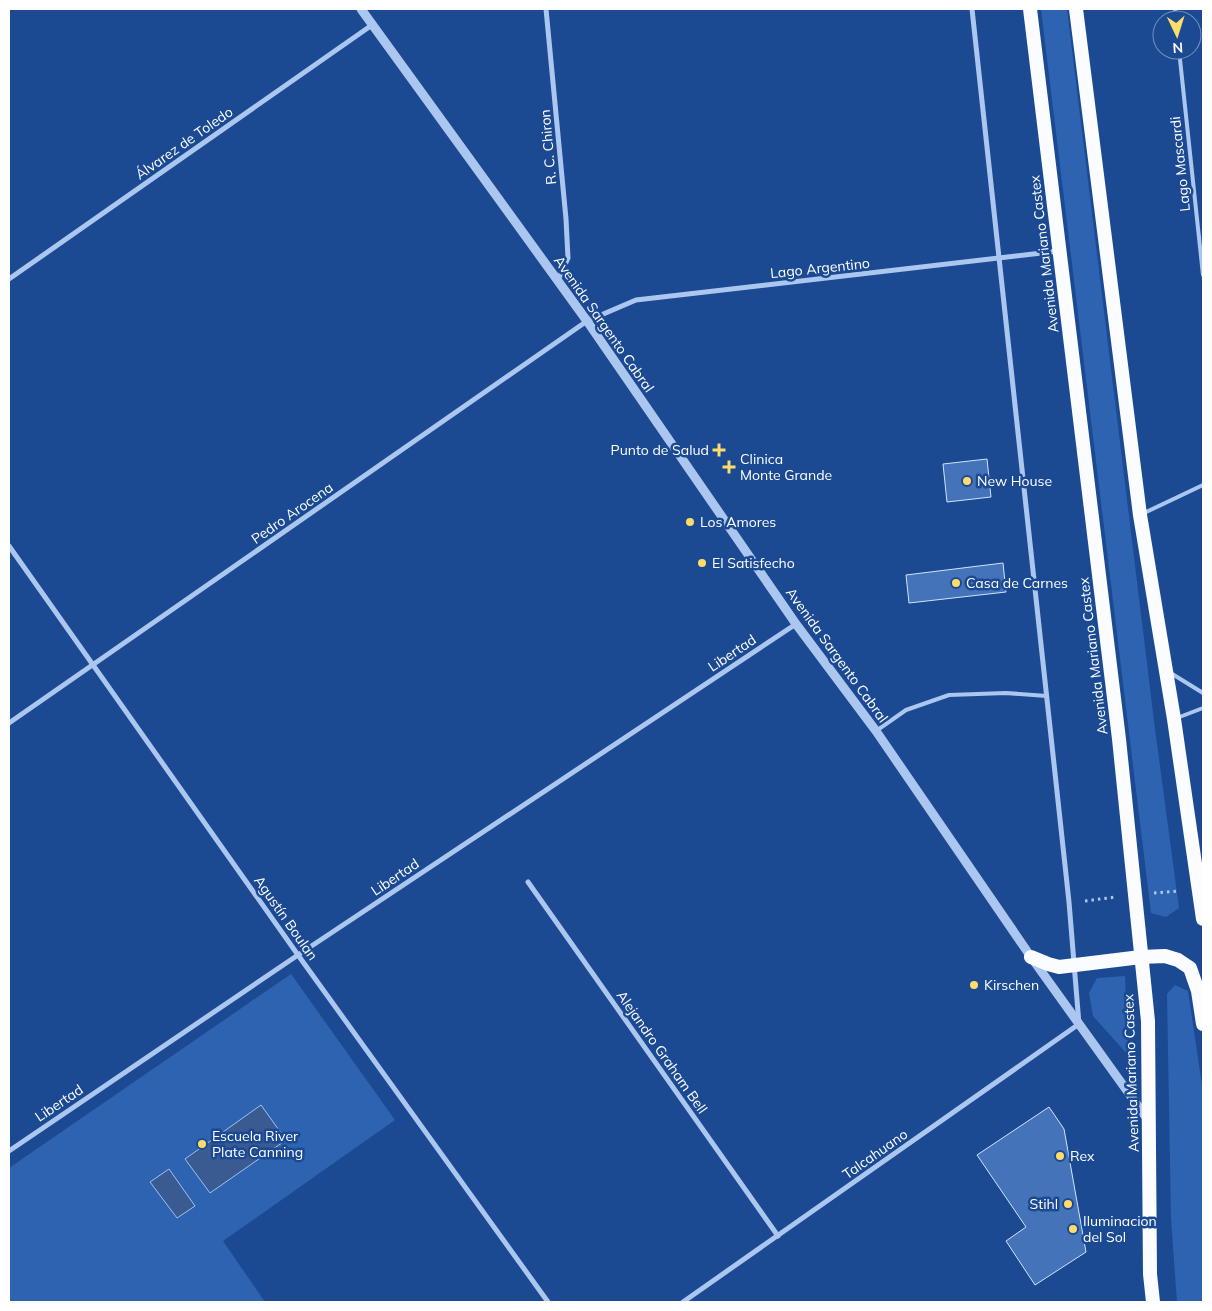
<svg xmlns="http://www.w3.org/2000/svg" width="1212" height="1311" viewBox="0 0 1212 1311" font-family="Mulish,sans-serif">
	<rect width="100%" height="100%" fill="#1b4a93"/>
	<g fill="#2e63b1">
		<path d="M1041 9H1067L1155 729 1179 908 1166 917 1151 913Z"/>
		<path d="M291 974 395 1120 223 1241 265 1302H9V1168Z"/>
		<path d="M1125 976 1128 1055 1093 1016 1089 993 1097 978Z"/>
		<path d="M1175 985 1188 991 1203 1092V1302H1177L1171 1218 1167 994Z"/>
	</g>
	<g fill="#3a5b91" stroke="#9fc1f1">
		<path d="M261 1105 286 1140 210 1193 185 1159Z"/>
		<path d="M169 1169 195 1206 177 1218 150 1182Z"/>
	</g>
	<g fill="#4473ba" stroke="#d2e3fb">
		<path d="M987 459 991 497 947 502 943 464Z"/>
		<path d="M1003 563 1006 592 909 603 906 575Z"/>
		<path d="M1049 1107 1064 1129 1086 1252 1035 1285 1006 1241 1026 1227 977 1155Z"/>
	</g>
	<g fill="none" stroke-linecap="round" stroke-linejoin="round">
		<g stroke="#acc7ef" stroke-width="3" stroke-dasharray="2.5 4" stroke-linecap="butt">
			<path d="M1154 893 1180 891"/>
			<path d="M1085 901 1116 897"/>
		</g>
		<g stroke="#acc7ef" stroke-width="4">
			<path d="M1175 9 1176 20"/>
			<path d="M1179 50 1203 275"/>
			<path d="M1142 514 1203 485"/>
			<path d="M1169 672 1203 693"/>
			<path d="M1177 718 1203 708"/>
			<path d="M876 731 906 710 949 695 1006 693 1047 696"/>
		</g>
		<g stroke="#acc7ef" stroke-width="5">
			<path d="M546 9 566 219 568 258 558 280"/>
			<path d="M9 279 372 25"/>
			<path d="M9 546 298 955 548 1302"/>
			<path d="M9 723 587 321 636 300 1059 251"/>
			<path d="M528 882 778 1236"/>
			<path d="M9 1151 298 955 796 624"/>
			<path d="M683 1302 1079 1024 1069 902 972 9"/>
		</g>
		<path stroke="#acc7ef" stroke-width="9" d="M361 9 587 321 796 624 876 731 1031 957 1148 1120"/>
		<g stroke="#fafcff" stroke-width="14">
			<path d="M1030 9 1119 739 1148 1021 1150 1274 1153 1302"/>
			<path d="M1076 9 1140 515 1174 719 1203 919"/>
			<path d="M1031 957 1048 964 1059 967 1141 957 1165 956 1178 960 1190 968 1198 991 1203 1024"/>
		</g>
	</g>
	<g fill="#ffdb6a" stroke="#1b4a93" stroke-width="2">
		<path d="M716.5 442.5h5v5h5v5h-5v5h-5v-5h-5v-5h5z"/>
		<path d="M726.5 459.5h5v5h5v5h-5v5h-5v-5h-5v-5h5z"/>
		<circle cx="967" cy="481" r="5"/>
		<circle cx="690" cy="522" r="5"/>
		<circle cx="702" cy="563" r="5"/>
		<circle cx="956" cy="583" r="5"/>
		<circle cx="974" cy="985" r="5"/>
		<circle cx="202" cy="1144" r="5"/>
		<circle cx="1060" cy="1156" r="5"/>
		<circle cx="1068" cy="1204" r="5"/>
		<circle cx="1073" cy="1229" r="5"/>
	</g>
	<g text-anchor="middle" stroke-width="5" stroke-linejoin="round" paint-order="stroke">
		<g font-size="14" fill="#fff" stroke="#1b4a93">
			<text transform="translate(184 143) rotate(-35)" y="5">Álvarez de Toledo</text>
			<text transform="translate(548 147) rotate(-95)" y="5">R. C. Chiron</text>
			<text transform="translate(1180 164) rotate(-96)" y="5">Lago Mascardi</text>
			<text transform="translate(1044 254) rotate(-97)" y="5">Avenida Mariano Castex</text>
			<text transform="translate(820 268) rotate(-6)" y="5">Lago Argentino</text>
			<text transform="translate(604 324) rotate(55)" y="5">Avenida Sargento Cabral</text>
			<text transform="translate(292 513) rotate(-35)" y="5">Pedro Arocena</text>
			<text transform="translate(732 653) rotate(-34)" y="5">Libertad</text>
			<text transform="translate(837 655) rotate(54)" y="5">Avenida Sargento Cabral</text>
			<text transform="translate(1093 656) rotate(-97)" y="5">Avenida Mariano Castex</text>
			<text transform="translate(395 877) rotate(-34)" y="5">Libertad</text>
			<text transform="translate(286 918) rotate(55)" y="5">Agustín Boulan</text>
			<text transform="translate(662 1052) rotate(55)" y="5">Alejandro Graham Bell</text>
			<text transform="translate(1131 1073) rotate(-92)" y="5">Avenida Mariano Castex</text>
			<text transform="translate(59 1103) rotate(-34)" y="5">Libertad</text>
			<text transform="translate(875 1154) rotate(-35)" y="5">Talcahuano</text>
		</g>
		<g font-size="14" fill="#fff" stroke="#1b4a93" text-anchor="start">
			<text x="709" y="455" text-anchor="end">Punto de Salud</text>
			<text x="740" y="464">Clinica<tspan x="740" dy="16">Monte Grande</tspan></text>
			<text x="977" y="486">New House</text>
			<text x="700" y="527">Los Amores</text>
			<text x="712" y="568">El Satisfecho</text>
			<text x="966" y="588">Casa de Carnes</text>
			<text x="984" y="990">Kirschen</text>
			<text x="212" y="1141">Escuela River<tspan x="212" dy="16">Plate Canning</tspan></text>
			<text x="1070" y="1161">Rex</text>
			<text x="1058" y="1209" text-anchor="end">Stihl</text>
			<text x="1083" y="1226">Iluminacion<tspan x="1083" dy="16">del Sol</tspan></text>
		</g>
	</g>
	<rect width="1212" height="1311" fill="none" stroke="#ffffff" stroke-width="20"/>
	<g transform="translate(1177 35) rotate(176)"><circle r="24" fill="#1b4a93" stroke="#7692be"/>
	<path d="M0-4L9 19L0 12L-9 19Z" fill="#ffdb6a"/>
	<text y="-8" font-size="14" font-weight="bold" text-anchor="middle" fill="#ffffff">N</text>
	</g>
</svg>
